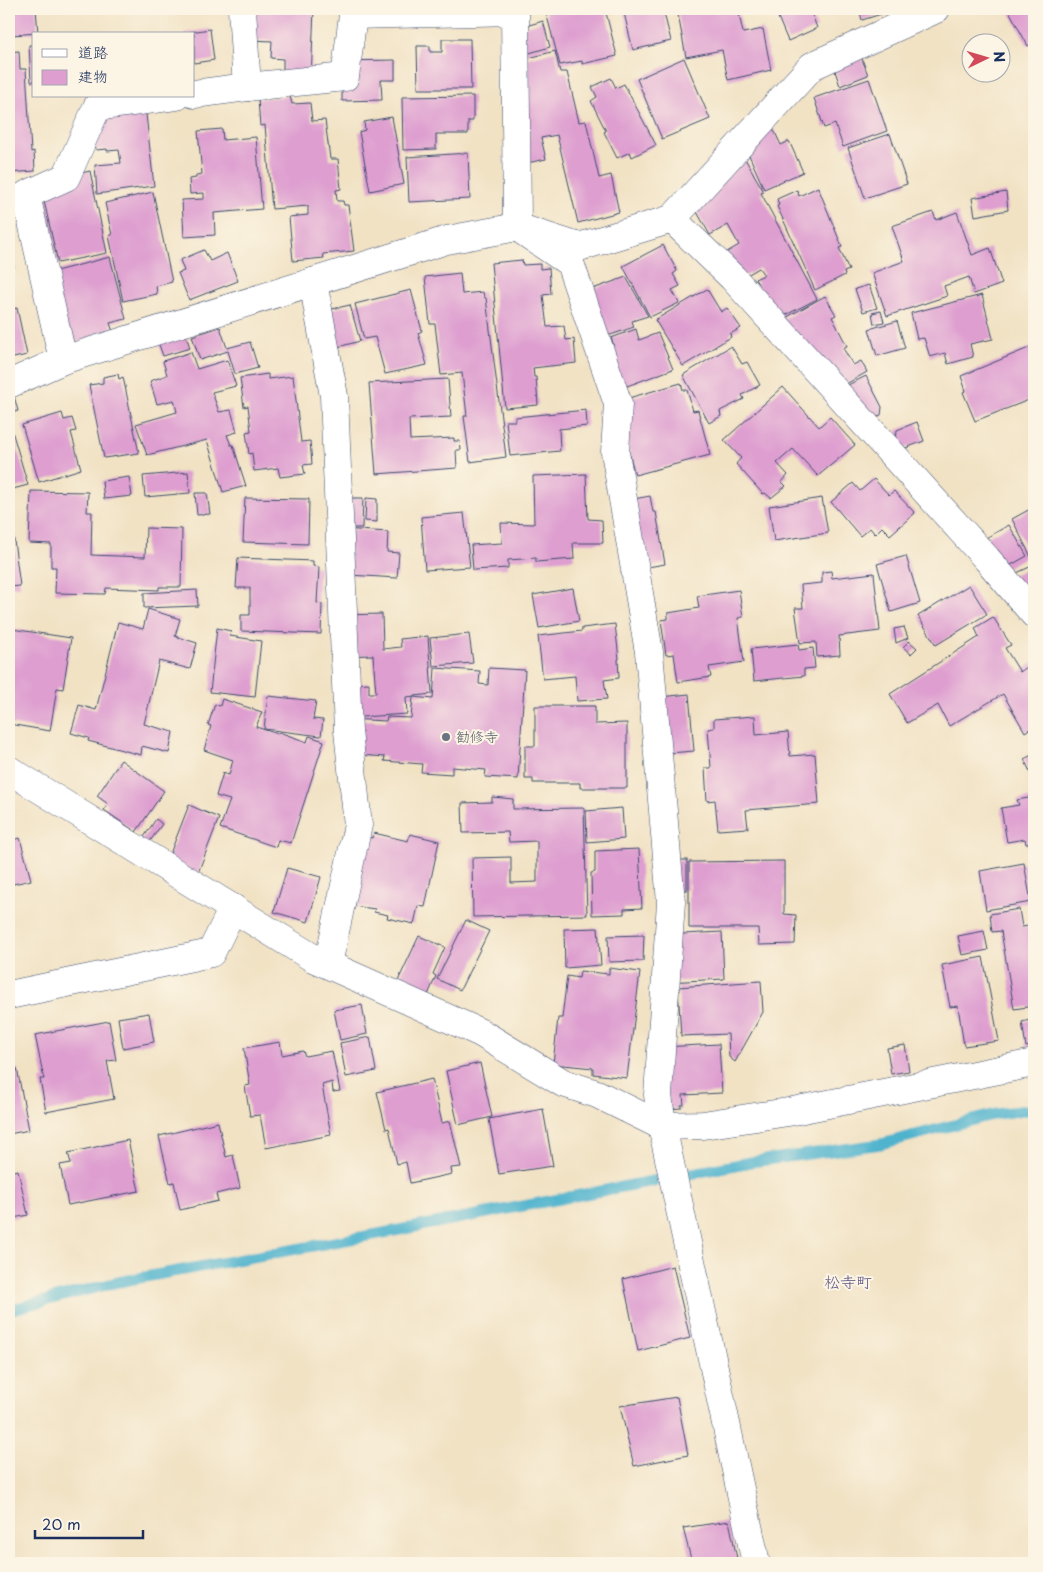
<svg xmlns="http://www.w3.org/2000/svg" width="1043" height="1572" viewBox="0 0 1043 1572" font-family="'Playpen Sans','Klee One',sans-serif">
	<rect width="100%" height="100%" fill="#fcf5e5"/>
	<filter id="ink" filterUnits="userSpaceOnUse"><feTurbulence type="fractalNoise" baseFrequency=".02" numOctaves="2"/><feDisplacementMap in="SourceGraphic" scale="10" xChannelSelector="R" yChannelSelector="G"/><feConvolveMatrix kernelMatrix="1 2 1 2 8 2 1 2 1" color-interpolation-filters="sRGB"/></filter>
	<filter id="wash" filterUnits="userSpaceOnUse"><feTurbulence type="fractalNoise" baseFrequency=".0096" numOctaves="4" result="noise"/><feDisplacementMap in="SourceGraphic" scale="20" xChannelSelector="R" yChannelSelector="G"/><feGaussianBlur stdDeviation="1.12" result="paint"/><feColorMatrix in="noise" values="0 0 0 0 0 0 0 0 0 0 0 0 0 0 0 0 0 1.4 0 .05"/><feComposite in="paint" operator="in"/></filter>
	<g filter="url(#wash)">
		<rect width="100%" height="100%" fill="#f1e2c4"/>
		<g fill="none" stroke-linecap="round" stroke-linejoin="round">
			<path stroke="#4fb3ce" stroke-width="11" d="M9 1310 118 1282 394 1231 751 1162 881 1144 996 1114 1034 1109"/>
		</g>
		<g id="blocks">
			<g fill="#de9fd0">
				<path d="M10 9H36L38 33 11 35Z"/>
				<path d="M253 9H314L311 79H283V59L271 58 272 41 251 40Z"/>
				<path d="M545 9H605L617 56 582 64V61L560 65Z"/>
				<path d="M623 9H663L671 41 633 50Z"/>
				<path d="M677 9H738L743 33 763 29 771 70 728 80 722 50 686 57Z"/>
				<path d="M793 9H810L817 28 788 41 777 15Z"/>
				<path d="M859 9H890L891 11 862 20Z"/>
				<path d="M1008 9H1034V49L1031 44 1028 46Z"/>
				<path d="M543 21 550 47 512 58V30Z"/>
				<path d="M210 29 214 60 194 63V34H184V33Z"/>
				<path d="M442 39H470L471 89H418L417 46H430V52H442Z"/>
				<path d="M29 45H34V82H31Z"/>
				<path d="M19 51 20 69H26L31 152 34 151 35 171 9 173V52Z"/>
				<path d="M555 51 560 72H567L579 122 586 121 599 178 611 175 619 212 578 223 557 135 541 138 546 159 527 163 518 140 530 137 514 62Z"/>
				<path d="M859 51 868 75 840 86 832 62Z"/>
				<path d="M684 58 710 119 662 139 637 79Z"/>
				<path d="M395 60V80H381L382 100 342 101V61Z"/>
				<path d="M611 78 616 88 624 84 656 145 632 157 630 152 617 158 604 132 606 131 591 101 597 97 592 87Z"/>
				<path d="M869 79 887 131 843 147 835 124 824 128 814 98Z"/>
				<path d="M290 96 292 104 310 103 312 121 325 120 330 159H338L341 189 336 190 337 201H343L344 205H348L354 251 323 254 324 258 293 261 289 217 308 215V206L272 209 265 125 260 126 258 99Z"/>
				<path d="M473 96V121H468V134H436V149L403 150 402 97Z"/>
				<path d="M146 114 154 186 97 194 95 165 121 163 119 150 107 151V149L96 150 92 120Z"/>
				<path d="M392 117 404 184 370 191 359 132 365 130 364 122Z"/>
				<path d="M772 126 781 145 789 141 803 172 764 189 742 139Z"/>
				<path d="M222 129 223 140 256 137 262 209 214 213 215 235 184 237 182 200 204 199V193L190 194 189 179 196 178V175L202 174 198 131Z"/>
				<path d="M890 134 907 184 865 198 848 148Z"/>
				<path d="M468 153 470 199 409 202 407 157Z"/>
				<path d="M744 157 764 192 761 193 817 299 778 319 756 284H758L755 279 764 275 759 268 737 281 722 255 739 245 728 225 710 235 697 212Z"/>
				<path d="M90 171 107 253 58 263 42 192 64 177Z"/>
				<path d="M818 187 842 247 839 248 849 270 844 272 845 275 815 290 777 206 779 205 777 199 797 190 799 196Z"/>
				<path d="M153 192 172 282 156 286 157 294 123 301 109 236 112 235 105 203Z"/>
				<path d="M1006 192 1008 210 975 216 972 198Z"/>
				<path d="M933 212 936 220 957 212 972 255 990 248 1002 284 974 294 969 277 944 286 947 296 887 316 872 273 904 261 892 226Z"/>
				<path d="M663 245 677 271 673 274 680 286 672 290 679 303 650 317 623 266Z"/>
				<path d="M9 248H10L14 267H9Z"/>
				<path d="M204 250 210 261 227 253 238 281 189 300 178 273 184 271 180 260Z"/>
				<path d="M110 257 126 319 110 323 113 332 63 346 37 276Z"/>
				<path d="M522 260 523 265 540 264V269L549 268 551 294 543 295 547 327 564 326 566 340 574 339 576 363 533 368 534 377H536L538 405 505 408 491 263Z"/>
				<path d="M460 273 462 294 483 292 484 297 486 298 506 457 470 462 464 416H467L462 373 441 375 435 324H430L425 277Z"/>
				<path d="M626 277 648 316 632 321 634 327 593 341 576 295Z"/>
				<path d="M869 285 877 308 863 312 855 289Z"/>
				<path d="M707 289 721 312 727 308 741 328 730 334 731 337 683 366 655 320Z"/>
				<path d="M411 290 422 331 418 333 427 365 385 374 375 337 364 339 355 304Z"/>
				<path d="M982 295 993 339 970 344 973 357 948 364 945 353 930 357 924 338 917 339 911 313Z"/>
				<path d="M825 296 836 315 832 317 847 346 843 348 853 365 861 361 867 372 834 391 778 322Z"/>
				<path d="M350 305 360 341 338 347 328 310Z"/>
				<path d="M17 308 27 355 9 359V310Z"/>
				<path d="M881 311 884 322 874 324 872 313Z"/>
				<path d="M897 321 905 348 877 356 869 329Z"/>
				<path d="M220 327 227 348 250 342 258 368 235 374 228 351 200 360 192 336Z"/>
				<path d="M636 329 639 340 658 333 673 369 619 389 610 347 614 345 611 338Z"/>
				<path d="M185 332 190 348 163 356 158 342Z"/>
				<path d="M731 346 742 364 747 362 760 385 742 395 744 399 720 411 721 416 709 423 683 375Z"/>
				<path d="M1031 347 1034 353V398L975 421 963 392 966 391 961 376Z"/>
				<path d="M191 352 197 369 227 360 236 386 212 392 219 412 231 410 237 432 227 435 231 445H233L246 486 223 492 207 440 147 455 136 424 177 412 174 400 157 404 150 381 167 375 163 361Z"/>
				<path d="M118 374 119 379 123 377 139 453 104 458 89 385 103 383V377Z"/>
				<path d="M268 374V379L293 376 301 442 310 441 312 464 303 465 305 474 280 477 278 468 254 471 252 453 249 454 246 432 251 431 248 406 244 407 240 378Z"/>
				<path d="M866 376 882 407 881 415 864 424 844 387Z"/>
				<path d="M448 379 451 417 409 419 410 440 454 438V441H460L461 450H456L457 468 376 474 369 383Z"/>
				<path d="M681 383 683 390H687L693 411 698 410 710 455 635 475 622 425 611 403Z"/>
				<path d="M783 387 819 427 830 417 855 445 818 476 793 449 777 463 788 475 782 482 786 486 771 498 765 493 763 494 736 464 741 458 724 440Z"/>
				<path d="M13 392 18 411 9 413V394Z"/>
				<path d="M586 410 587 426 559 429 560 451 510 456 506 421H515V417Z"/>
				<path d="M62 413 64 420 72 418 76 431 71 432 81 469 39 482 22 425Z"/>
				<path d="M917 422 924 441 895 452 897 430Z"/>
				<path d="M12 431 28 485 9 490V432Z"/>
				<path d="M188 472 190 493 145 497 143 476Z"/>
				<path d="M586 474 588 519 602 520 603 543H573L574 559 536 562V558L508 560V568L473 570 471 545 502 543 501 523 534 524 533 476Z"/>
				<path d="M129 477 132 496 104 499 102 481Z"/>
				<path d="M874 479 889 495 894 491 915 513 890 535 882 527 875 534 870 528 860 536 831 502 853 483 860 491Z"/>
				<path d="M31 491 88 492 87 512H92L91 555 145 557 146 528 182 529 181 587H159V590L106 588 105 594 55 593 56 567H51V544L29 543Z"/>
				<path d="M195 493H207L210 514 197 515Z"/>
				<path d="M650 496 653 512H656L665 564 631 570 618 502Z"/>
				<path d="M245 498 309 499 308 544 243 542Z"/>
				<path d="M344 498H363L362 528H344Z"/>
				<path d="M366 498 377 499V522L365 521Z"/>
				<path d="M822 498 828 533 774 541 769 506Z"/>
				<path d="M1034 507V558L1032 559 1012 519Z"/>
				<path d="M9 510H10L20 586 9 587Z"/>
				<path d="M464 513 470 567 425 570 421 517Z"/>
				<path d="M1009 525 1027 556 995 574 977 543Z"/>
				<path d="M343 529 388 532 387 552 399 553 397 578 349 575Z"/>
				<path d="M906 556 920 603 891 612 877 564Z"/>
				<path d="M238 558 313 561V566L319 567 317 603 322 604 321 634 241 631V615H250V588H236Z"/>
				<path d="M1034 565V600L1008 577Z"/>
				<path d="M831 571 832 578 874 573 880 631 839 636 840 655 817 657 816 642 800 643 795 608H803L801 585 822 583V572Z"/>
				<path d="M969 585 987 614 936 645 918 616Z"/>
				<path d="M573 588 579 621 539 628 533 595Z"/>
				<path d="M197 590 198 606 144 608V593Z"/>
				<path d="M739 590 743 617 738 618 744 662 709 667 711 677 678 682 674 654 666 655 661 620 668 619V613L699 608 697 596Z"/>
				<path d="M148 609 180 619 175 636 197 643 190 669 159 661 144 724 173 732 169 753 142 746 141 755 88 741 89 738 71 733 79 705 96 710 118 622 143 629Z"/>
				<path d="M382 614 383 649 401 647 400 639 428 636 432 694 406 697 407 714 346 718 343 685 369 683V693H376L373 655 340 656V615Z"/>
				<path d="M993 617 1011 645 1005 648 1020 672 1034 662V726L1025 732 1003 694 949 726 938 705 907 723 890 694 979 637 975 628Z"/>
				<path d="M615 624 619 659H618L619 678 604 680 607 699 577 701 575 676 543 679 538 636 582 631V628Z"/>
				<path d="M904 627 908 638 896 643 894 629Z"/>
				<path d="M217 628 231 631 230 636 261 641 255 697 210 692Z"/>
				<path d="M12 629 71 638 63 689 57 688 50 731 9 724V633H11Z"/>
				<path d="M469 634 473 663 433 666 430 638Z"/>
				<path d="M909 641 917 648 911 654 903 647Z"/>
				<path d="M798 644 799 650 813 648 815 668 804 669V676L754 681 751 649Z"/>
				<path d="M435 668 480 671 479 684 488 685 489 668 525 670 518 779 485 777 486 770 452 767V774L421 772 422 764 384 761 385 757 347 754 349 719 386 721 387 717 411 718 413 697 433 699Z"/>
				<path d="M689 694 694 751 657 754 651 698Z"/>
				<path d="M268 696 316 701 313 719 323 720 321 736 264 729Z"/>
				<path d="M222 699 262 712 256 727 278 734 279 732 307 742 309 736 324 741 291 843 278 840 276 847 220 828 230 800 216 796 223 773 229 775 233 760 204 750 211 726 208 725 215 704 220 706Z"/>
				<path d="M535 706H595V724L627 723V788H580V783H533V779H525V746H535Z"/>
				<path d="M755 716 756 735 788 732 790 756 815 754 819 804 746 810 748 828 718 830 715 800 707 801 705 768H711L708 729 714 728V719Z"/>
				<path d="M1034 754V780L1024 759Z"/>
				<path d="M121 760 164 791 136 832 104 810 108 804 97 796Z"/>
				<path d="M492 797 513 799V809L584 808 587 915 473 917 472 858 511 857V883L537 882V841L509 842 508 832 463 833 462 803 492 802Z"/>
				<path d="M1034 797V843L1026 844 1025 839 1007 842 1001 808 1019 805 1017 800Z"/>
				<path d="M189 805 219 818 196 878 166 864Z"/>
				<path d="M622 808 624 839 587 842 586 811Z"/>
				<path d="M156 819 162 824 144 850 138 846Z"/>
				<path d="M9 831 12 840 20 838 31 880 9 885Z"/>
				<path d="M374 833 408 841 410 834 439 841 425 907 418 906 414 924 387 918 388 915 374 912 375 909 339 904 365 836 372 838Z"/>
				<path d="M639 849 642 908 624 909V914L592 915 591 873 595 872V851Z"/>
				<rect x="662" y="860" width="25" height="30"/>
				<path d="M784 861V914L796 915 795 944 759 945 758 928H689V862Z"/>
				<path d="M1024 863 1031 902 986 910 980 871Z"/>
				<path d="M287 868 321 877 308 922 274 912Z"/>
				<path d="M1019 909 1022 927 1034 925V1006L1014 1009 1001 931 992 932 990 914Z"/>
				<path d="M466 920 489 931 460 990 437 979Z"/>
				<path d="M598 928 601 965 565 968 564 929Z"/>
				<path d="M984 931 988 950 962 955 958 936Z"/>
				<path d="M722 932 724 979 666 982 663 935Z"/>
				<path d="M644 935 643 961 609 962 608 936Z"/>
				<path d="M419 936 445 947 433 974 436 976 428 995 397 983Z"/>
				<path d="M983 957 999 1041 964 1046 958 1006 950 1007 942 965Z"/>
				<path d="M609 968 640 972 627 1078 593 1074V1068L553 1064 558 1018H562L567 976 579 978 580 971 609 974Z"/>
				<path d="M761 981 763 1012 735 1062 729 1057 728 1034 681 1036 678 987Z"/>
				<path d="M362 1005 367 1034 340 1040 334 1010Z"/>
				<path d="M149 1013 154 1042 123 1048 118 1018Z"/>
				<path d="M1034 1019V1045L1026 1047 1022 1022Z"/>
				<path d="M109 1021 116 1060 107 1061 114 1099 46 1112 40 1079H44L35 1035Z"/>
				<path d="M370 1037 376 1071 346 1077 340 1043Z"/>
				<path d="M9 1040 15 1066 9 1067Z"/>
				<path d="M280 1042 282 1055 303 1051 305 1056 332 1051 340 1091 333 1092 332 1082 322 1085 331 1135 266 1148 260 1115 250 1116 245 1086 250 1085 244 1048Z"/>
				<path d="M719 1044 722 1093 683 1095 684 1105H681V1108L668 1109 663 1047Z"/>
				<path d="M905 1045 909 1071 891 1074 887 1048Z"/>
				<path d="M480 1063 492 1117 458 1125 446 1071Z"/>
				<path d="M17 1068 29 1130 9 1134V1070Z"/>
				<path d="M432 1079 442 1123 450 1121 461 1167 451 1168 452 1174 410 1183 406 1162 397 1164 389 1128 386 1129 377 1092Z"/>
				<path d="M543 1109 553 1166 499 1174 489 1119Z"/>
				<path d="M218 1122 226 1157 233 1155 240 1188 216 1194 218 1201 180 1210 174 1182 170 1183 159 1136Z"/>
				<path d="M128 1140 139 1191 68 1205 60 1165 71 1163 68 1153Z"/>
				<path d="M18 1170 28 1215 9 1219V1172Z"/>
				<path d="M673 1266 690 1338 638 1351 623 1279Z"/>
				<path d="M677 1397 688 1455 634 1466 620 1406Z"/>
				<path d="M729 1521 738 1563H692L683 1528Z"/>
			</g>
		</g>
	</g>
	<g filter="url(#ink)">
		<use href="#blocks" fill-opacity="0" stroke="#3b4a6d" stroke-width="1"/>
		<g fill="none" stroke-linecap="round" stroke-linejoin="round">
			<g stroke="#3b4a6d" stroke-width="29">
				<g id="minor">
					<path d="M515 9 517 227"/>
					<path d="M247 87 345 77 353 15 515 11"/>
					<path d="M194 94 247 87 242 9"/>
					<path d="M672 219 733 278 987 559 1034 614"/>
					<path d="M517 227 570 263 618 404 615 452 649 652 671 902 658 1095 662 1126 756 1563"/>
					<path d="M313 282 334 396 348 731 358 825 328 964"/>
					<path d="M63 360 26 195 66 177 97 107 177 96"/>
					<path d="M9 384 63 360 447 240 517 227 579 247 672 219 812 66 936 9"/>
					<path d="M9 770 313 958 481 1033 563 1083 597 1094 662 1126 703 1125 788 1112 1034 1063"/>
					<path d="M9 995 211 953 233 908"/>
				</g>
			</g>
			<use href="#minor" stroke="#fff" stroke-width="28"/>
		</g>
	</g>
	<circle fill="#6b7280" stroke="#fcf5e5" stroke-width="2" cx="446" cy="737" r="5"/>
	<g text-anchor="middle" stroke-width="4" stroke-linejoin="round" paint-order="stroke">
		<g font-size="14" fill="#5b616d" stroke="#fcf5e5" text-anchor="start">
			<text x="456" y="742">勧修寺</text>
		</g>
		<g font-size="16" fill="#5f5686" stroke="#fcf5e5">
			<text x="848" y="1288">松寺町</text>
		</g>
	</g>
	<rect width="1043" height="1572" fill="none" stroke="#fcf5e5" stroke-width="30"/>
	<rect x="32" y="32" width="162" height="65" fill="#fcf5e5" stroke="#a2a6af"/>
	<rect x="42" y="49" width="25" height="8" fill="#ffffff" stroke="#a2a6af"/>
	<text x="78" y="58" font-size="15" fill="#1b2f5e">道路</text>
	<rect x="42" y="70" width="25" height="15" fill="#de9fd0" stroke="#a2a6af"/>
	<text x="78" y="82" font-size="15" fill="#1b2f5e">建物</text>
	<g transform="translate(986 58) rotate(85)"><circle r="24" fill="#fcf5e5" stroke="#a2a6af"/>
	<path d="M0-4L9 19L0 12L-9 19Z" fill="#d1495b"/>
	<text y="-8" font-size="14" font-weight="bold" text-anchor="middle" fill="#1b2f5e">N</text>
	</g>
	<path d="M35 1530v8h108v-8" fill="none" stroke="#1b2f5e" stroke-width="2.5"/>
	<text x="42" y="1530" font-size="15" fill="#1b2f5e" stroke="#fcf5e5" stroke-width="4" paint-order="stroke">20 m</text>
</svg>
